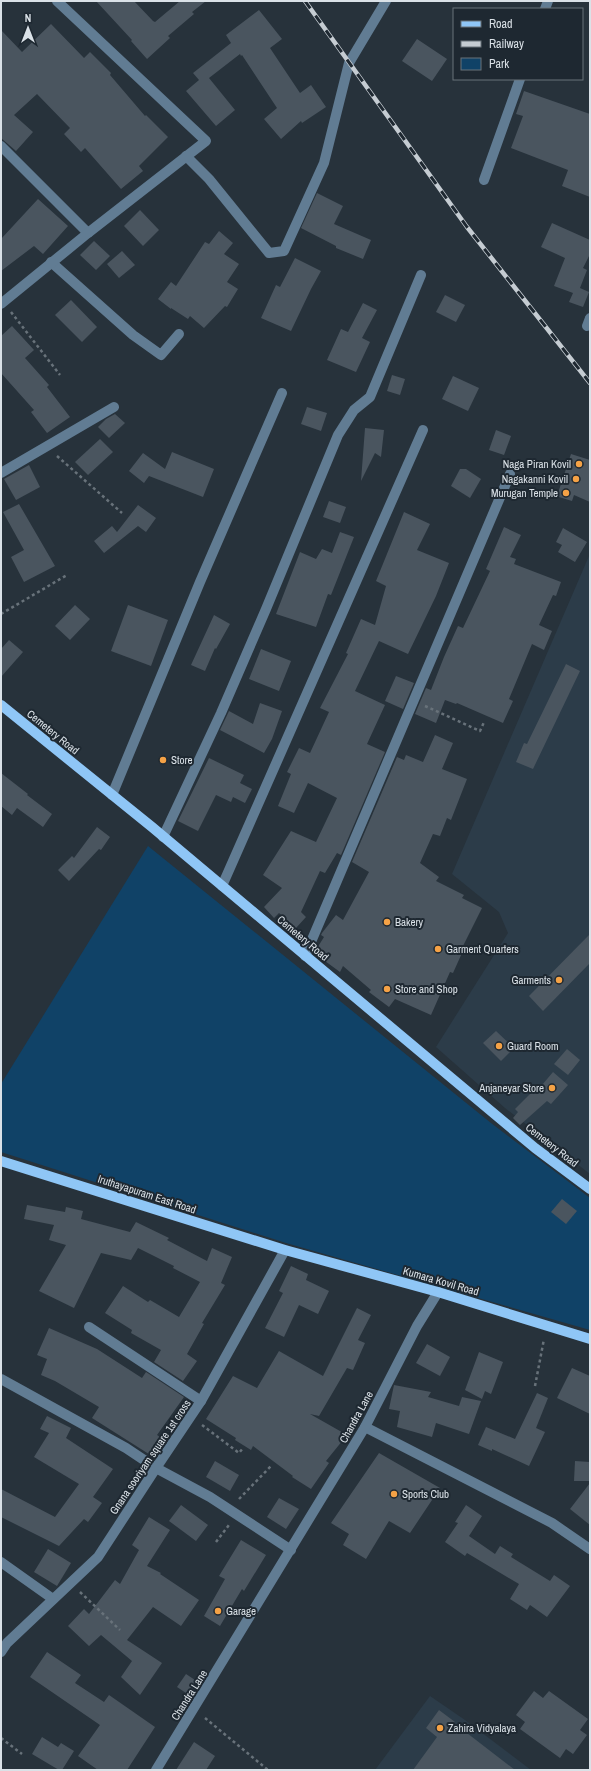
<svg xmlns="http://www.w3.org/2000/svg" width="591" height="1771" viewBox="0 0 591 1771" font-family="'Archivo Narrow',sans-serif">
	<rect width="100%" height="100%" fill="#27323b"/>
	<g fill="#2c3c49">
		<path d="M589 556 590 557V1174L505 1108 436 1047 508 933 499 912 452 874Z"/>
		<path d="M430 1696 465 1720 531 1770H375Z"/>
	</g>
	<path fill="#104267" d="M148 846 491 1123 590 1198V1330L286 1243 1 1152V1084Z"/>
	<g fill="#4a555f">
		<path d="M96 1H134L153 21 155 22 180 1H206L192 12 194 14 168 36 170 38 147 59 131 41 132 40Z"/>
		<path d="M259 10 282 39 270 48 300 93 311 85 326 107 302 123 301 121 281 139 264 119 277 108 242 55 241 56 240 54 209 78 235 110 216 126 186 91 199 80 193 73 231 43 226 35Z"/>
		<path d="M51 24 84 58 90 52 111 73 110 75 145 116 146 115 168 137 139 166 143 171 121 189 85 148 81 152 64 134 70 128 37 94 14 115 33 132 16 151 1 138V30L22 52Z"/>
		<path d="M417 39 447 59 432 81 402 61Z"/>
		<path d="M524 91 590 114V197L562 186 568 170 511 148 523 116 516 114Z"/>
		<path d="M317 193 343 206 334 224 371 240 363 259 336 248V246L301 228Z"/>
		<path d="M38 199 68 226 43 254 34 246 1 271V239Z"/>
		<path d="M140 210 159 230 143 246 124 226Z"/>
		<path d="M552 223 590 240V254L583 268 587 270 580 288 589 292 583 307 569 302 573 293 554 286 565 258 541 247Z"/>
		<path d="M219 231 233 243 224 254 239 264 227 282 238 289 227 307 225 306 204 328 190 316 188 319 171 308V309L158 299 171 282 176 286 205 242 209 244Z"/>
		<path d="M94 241 110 256 96 270 80 255Z"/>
		<path d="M122 251 135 265 119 278 107 264Z"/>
		<path d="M295 258 321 271 311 289 291 331 261 318 276 285 280 287Z"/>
		<path d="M445 295 465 305 456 322 436 312Z"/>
		<path d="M71 300 97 327 82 342 55 315Z"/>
		<path d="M363 303 377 310 362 338 370 342 356 372 327 360 341 329 348 332Z"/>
		<path d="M12 326 34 350 25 358 49 385 47 387 70 417 47 433 31 412 34 410 1 373V336Z"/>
		<path d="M392 375 405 379 400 395 387 391Z"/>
		<path d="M453 376 479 388 468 411 442 399Z"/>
		<path d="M307 407 327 413 321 431 301 424Z"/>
		<path d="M115 414 125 423 109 438 98 427 106 419Z"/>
		<path d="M365 428 384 430 381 457 375 453 361 481Z"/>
		<path d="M496 430 511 436 504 455 489 450Z"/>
		<path d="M100 439 113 452 88 475 75 462Z"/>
		<path d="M172 452 214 469 203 497 149 476 144 483 129 471 143 453 165 469Z"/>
		<path d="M571 454 590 460V502L574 495 572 501 559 497V490Z"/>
		<path d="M29 465 40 487 16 500 4 479Z"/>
		<path d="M460 469H466L481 479 470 498 451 486Z"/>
		<path d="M329 501 346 507 340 523 323 517Z"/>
		<path d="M19 504 55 566 24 582 11 557 24 550 3 512Z"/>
		<path d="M138 505 156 518 146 532 138 526 104 553 94 541 112 526 117 532Z"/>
		<path d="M404 512 430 524 417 550 449 563 436 596 408 654 379 641 355 691 385 705 367 744 385 752 341 855 337 853 325 873 320 871 301 912 306 917 296 928 279 913 274 918 264 907 282 888 263 875 291 831 316 842 337 798 308 783 294 813 278 806 291 774 287 772 299 748 310 753 329 712 320 708 348 654 346 653 361 619 375 625 386 586 376 581Z"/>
		<path d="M504 527 521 535 510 557 516 559 514 564 561 582 556 596 553 595 539 625 552 631 544 650 532 644 509 699 513 701 503 723 457 703 456 704 445 700 436 723 415 714 426 688 431 690 444 657 458 626 463 628 490 571 486 569Z"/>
		<path d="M563 528 587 542 575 562 558 552 562 545 556 542Z"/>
		<path d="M340 532 354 537 331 595 328 594 316 627 276 614 300 552 316 559 322 549 332 553Z"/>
		<path d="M75 605 90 619 70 640 55 626Z"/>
		<path d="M128 605 168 620 151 666 111 651Z"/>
		<path d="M214 615 230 624 216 649 215 648 205 671 191 665Z"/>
		<path d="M9 640 23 652 1 677V649Z"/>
		<path d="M261 649 291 661 279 691 249 679Z"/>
		<path d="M566 664 580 671 533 769 516 762 524 743 527 744Z"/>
		<path d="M396 676 414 683 403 709 385 701Z"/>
		<path d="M260 703 282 711 272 739 264 753 220 730 229 711 253 724Z"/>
		<path d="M435 735 453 743 442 769 467 779 451 820 447 818 440 836 433 834 420 863 439 877 436 881 464 895 462 898 482 908 460 952 462 953 453 973 450 972 431 1015 395 999 389 1007 369 992 371 990 343 966 340 972 314 953 324 937 321 935 322 933 336 915 343 920 369 872 352 862 397 757 404 760 406 755 423 762Z"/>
		<path d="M209 758 244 775 240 783 252 789 245 803 233 797 231 802 216 795 198 831 178 821Z"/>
		<path d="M1 773 28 794 27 795 52 814 43 827 17 808 12 815 1 806Z"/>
		<path d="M97 827 110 837 101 850 99 849 69 881 58 870 72 856 74 858Z"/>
		<path d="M590 934V963L543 1011 529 996Z"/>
		<path d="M496 1031 514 1048 501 1061 483 1043Z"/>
		<path d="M567 1049 580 1060 568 1075 554 1064Z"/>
		<path d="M553 1072 568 1085 551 1104 547 1101 520 1125 513 1118 518 1112 515 1109 535 1089 537 1091Z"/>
		<path d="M562 1199 577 1211 566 1224 551 1212Z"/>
		<path d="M27 1205 65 1212 66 1207 83 1211 81 1219 130 1232 136 1222 169 1238 167 1240 207 1261 212 1248 232 1257 221 1283 225 1285 202 1323 204 1324 187 1354 197 1361 183 1381 154 1362 161 1350 131 1333 132 1330 105 1313 123 1286 148 1302 150 1300 179 1317 200 1282 173 1268 174 1266 138 1248 131 1260 101 1253 74 1308 39 1291 66 1245 49 1240 54 1225 24 1219Z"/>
		<path d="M291 1266 308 1274 306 1280 329 1291 318 1314 299 1305 284 1337 265 1328 283 1293 279 1291Z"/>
		<path d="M357 1308 371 1315 358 1340 365 1343 353 1370 347 1368 319 1416 310 1414 347 1435 326 1461 329 1463 311 1489 292 1477 293 1476 253 1446 251 1450 235 1440 236 1438 206 1419 233 1376 257 1388 279 1351 323 1376Z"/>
		<path d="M49 1328 97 1349 142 1378 146 1372 184 1397 157 1435 163 1439 152 1456 92 1418 99 1407 55 1381 41 1375 47 1359 37 1355Z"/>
		<path d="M427 1344 450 1357 440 1376 416 1363Z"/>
		<path d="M479 1352 503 1362 491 1394 485 1391 482 1399 465 1390Z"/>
		<path d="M572 1368 590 1376V1414L557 1398Z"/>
		<path d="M394 1385 431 1392 428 1397 459 1406 462 1397 481 1401 469 1434 436 1423 432 1437 397 1427 400 1411 389 1409Z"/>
		<path d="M537 1393 548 1398 536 1428 545 1432 529 1466 492 1449V1451L478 1445 486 1427 515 1439Z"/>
		<path d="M47 1416 71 1428 66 1438 113 1469 93 1497 102 1503 88 1522 84 1519 59 1546 1 1517V1489L55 1517 79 1484 34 1457 49 1433 40 1429Z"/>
		<path d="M379 1453 440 1488 410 1533 389 1521 366 1559 343 1545 349 1534 331 1523Z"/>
		<path d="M215 1461 239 1475 230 1491 206 1477Z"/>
		<path d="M575 1461 590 1462V1481H574Z"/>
		<path d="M590 1483V1525L570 1509Z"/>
		<path d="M279 1498 299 1509 286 1529 267 1517Z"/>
		<path d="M181 1505 208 1525 196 1541 169 1521Z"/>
		<path d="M466 1505 482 1516 469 1536 495 1554 500 1546 513 1554 511 1557 550 1581 554 1575 570 1586 547 1617 530 1605 527 1610 510 1599 519 1584 467 1553 465 1556 445 1542 458 1523 455 1522Z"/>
		<path d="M149 1517 170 1530 147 1566 161 1573 160 1574 199 1600 181 1626 153 1607 127 1640 162 1663 140 1695 121 1677 132 1661 101 1635 89 1646 68 1626 84 1609 89 1614 115 1580 120 1584 139 1550 132 1545Z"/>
		<path d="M241 1540 266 1555 244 1591 242 1589 220 1626 204 1616 225 1579 219 1576Z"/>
		<path d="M48 1549 71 1563 57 1586 34 1572Z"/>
		<path d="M47 1652 81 1675 75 1683 104 1702 109 1695 155 1727 127 1770H98L78 1756 100 1725 30 1677Z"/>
		<path d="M186 1674 201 1684 192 1697 177 1687Z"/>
		<path d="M534 1691 543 1698 549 1691 588 1719 580 1730 587 1735 573 1754 566 1749 560 1758 520 1729 525 1722 516 1715Z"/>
		<path d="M439 1710 455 1722 454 1723 515 1770H413L437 1737 426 1728Z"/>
		<path d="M42 1737 58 1747 61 1743 74 1751 62 1770H59L32 1754Z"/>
		<path d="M194 1742 215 1756 206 1770H176Z"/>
	</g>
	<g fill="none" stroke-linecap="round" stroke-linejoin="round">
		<g stroke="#68727a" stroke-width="2.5" stroke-dasharray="3 3" stroke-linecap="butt">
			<path d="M11 312 60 375"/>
			<path d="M57 456 122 513"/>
			<path d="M1 614 67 575"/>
			<path d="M425 706 480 731 484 722"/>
			<path d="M535 1386 544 1339"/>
			<path d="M202 1425 239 1453 243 1448"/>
			<path d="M239 1499 272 1465"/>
			<path d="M216 1542 229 1525"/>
			<path d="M80 1592 120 1630"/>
			<path d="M205 1718 268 1770"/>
			<path d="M1 1738 22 1754"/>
		</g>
		<g stroke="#617c93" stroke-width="10">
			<path d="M545 9 548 1"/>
			<path d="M1 146 88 233"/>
			<path d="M186 156 209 179 269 253 284 251 324 163 349 63 386 1"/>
			<path d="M484 180 520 79"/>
			<path d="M51 262 133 335 161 355 179 334"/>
			<path d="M1 304 88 233 206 141 57 1"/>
			<path d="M587 326 590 318"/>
			<path d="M1 473 114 407"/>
			<path d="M112 795 200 582 282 393"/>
			<path d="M163 837 221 713 266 609 338 435 354 410 370 397 421 275"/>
			<path d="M222 886 423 430"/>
			<path d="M305 956 510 474"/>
			<path d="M89 1327 201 1401"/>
			<path d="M1 1379 126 1448 156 1468 210 1497 291 1550"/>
			<path d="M365 1427 552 1523 590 1549"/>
			<path d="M1 1562 53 1599"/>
			<path d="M1 1652 7 1643 98 1557 156 1468 201 1401 285 1250"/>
			<path d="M156 1770 365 1427 417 1326 438 1292"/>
		</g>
		<g stroke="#8fc6f6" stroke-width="10">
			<path d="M1 705 152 827 535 1148 590 1189"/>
			<path d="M1 1161 285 1250 438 1292 590 1339"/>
		</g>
		<g stroke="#c5ccd2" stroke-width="4.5">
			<path id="rail" d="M305 1 467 227 590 383"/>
		</g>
		<use href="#rail" stroke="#1e2831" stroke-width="3" stroke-dasharray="9" stroke-linecap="butt"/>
	</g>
	<g fill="#f5a246" stroke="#1e2831" stroke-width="1.5">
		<circle cx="579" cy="464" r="4"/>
		<circle cx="576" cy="479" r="4"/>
		<circle cx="566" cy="493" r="4"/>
		<circle cx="163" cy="760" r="4"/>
		<circle cx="387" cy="922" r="4"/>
		<circle cx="438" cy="949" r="4"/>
		<circle cx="559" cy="980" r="4"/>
		<circle cx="387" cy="989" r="4"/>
		<circle cx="499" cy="1046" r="4"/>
		<circle cx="552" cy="1088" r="4"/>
		<circle cx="394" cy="1494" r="4"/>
		<circle cx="218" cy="1611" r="4"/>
		<circle cx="440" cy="1728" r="4"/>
	</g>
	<g text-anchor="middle" stroke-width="4" stroke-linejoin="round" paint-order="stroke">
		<g font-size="11" fill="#dae1e7" stroke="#1e2831" text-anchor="start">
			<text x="571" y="468" text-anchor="end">Naga Piran Kovil</text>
			<text x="568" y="483" text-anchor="end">Nagakanni Kovil</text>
			<text x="558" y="497" text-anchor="end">Murugan Temple</text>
			<text x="171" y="764">Store</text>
			<text x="395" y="926">Bakery</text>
			<text x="446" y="953">Garment Quarters</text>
			<text x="551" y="984" text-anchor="end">Garments</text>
			<text x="395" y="993">Store and Shop</text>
			<text x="507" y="1050">Guard Room</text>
			<text x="544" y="1092" text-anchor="end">Anjaneyar Store</text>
			<text x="402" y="1498">Sports Club</text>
			<text x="226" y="1615">Garage</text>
			<text x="448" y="1732">Zahira Vidyalaya</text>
		</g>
		<g font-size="11" fill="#dae1e7" stroke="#1e2831">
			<text transform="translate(53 732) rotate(39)" y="4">Cemetery Road</text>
			<text transform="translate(303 938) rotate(40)" y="4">Cemetery Road</text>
			<text transform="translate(552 1145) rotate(38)" y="4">Cemetery Road</text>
			<text transform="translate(147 1194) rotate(18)" y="4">Iruthayapuram East Road</text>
			<text transform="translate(441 1281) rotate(16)" y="4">Kumara Kovil Road</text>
			<text transform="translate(356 1417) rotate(-61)" y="4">Chandra Lane</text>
			<text transform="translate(150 1457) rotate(-56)" y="4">Gnana sooriyam square 1st cross</text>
			<text transform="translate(189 1695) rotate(-58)" y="4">Chandra Lane</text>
		</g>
	</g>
	<rect width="591" height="1771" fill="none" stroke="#dae1e7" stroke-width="4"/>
	<rect x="453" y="8" width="130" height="72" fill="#1e2831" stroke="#69727a"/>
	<rect x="461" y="21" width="20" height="6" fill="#8fc6f6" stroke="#69727a"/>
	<text x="489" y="28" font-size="12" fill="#dae1e7">Road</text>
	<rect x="461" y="41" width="20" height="6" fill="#c5ccd2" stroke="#69727a"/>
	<text x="489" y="48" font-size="12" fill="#dae1e7">Railway</text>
	<rect x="461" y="58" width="20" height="12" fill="#104267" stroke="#69727a"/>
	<text x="489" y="68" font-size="12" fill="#dae1e7">Park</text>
	<g transform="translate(28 28)" stroke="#1e2831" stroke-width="3" paint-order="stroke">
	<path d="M0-3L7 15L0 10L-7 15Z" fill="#dae1e7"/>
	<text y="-6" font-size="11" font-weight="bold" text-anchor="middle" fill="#dae1e7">N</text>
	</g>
</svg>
